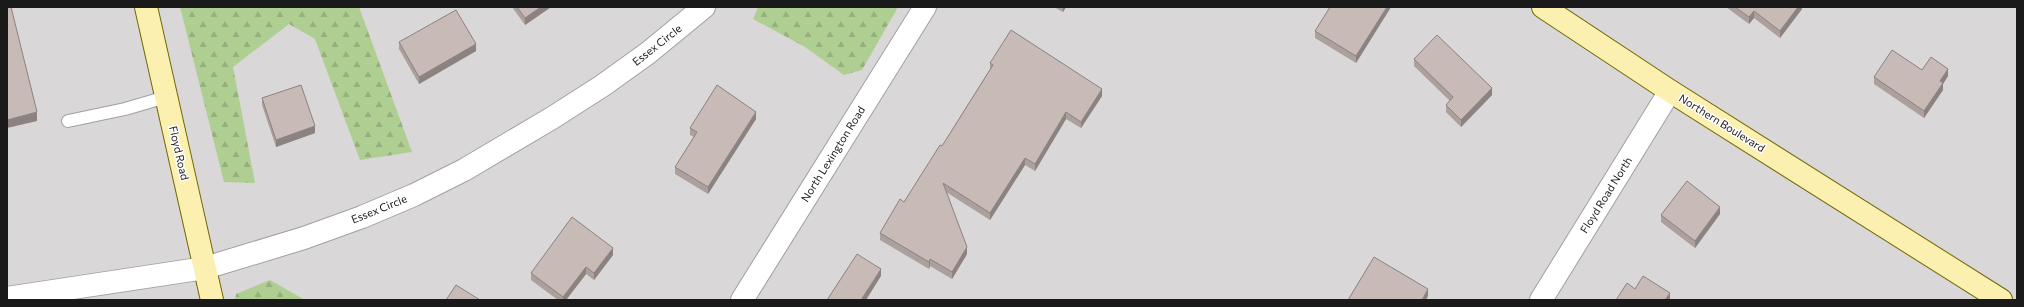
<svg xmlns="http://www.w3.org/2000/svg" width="2024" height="307" viewBox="0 0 2024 307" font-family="Commissioner,sans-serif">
	<defs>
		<pattern id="forest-firs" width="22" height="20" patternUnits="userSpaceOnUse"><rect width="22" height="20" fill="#afce92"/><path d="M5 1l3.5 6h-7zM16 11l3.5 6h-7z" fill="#96b07d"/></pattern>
	</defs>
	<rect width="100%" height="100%" fill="#ede6df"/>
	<rect fill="#d9d7d7" x="7" y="7" width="2010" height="293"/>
	<g fill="url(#forest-firs)">
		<path d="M180 7H359L412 152 360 160 315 39 289 24 233 67 255 183 224 182Z"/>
		<path d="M758 7H898L862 70 844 75 805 47 753 19Z"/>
		<path d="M270 280 305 300H235L236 294Z"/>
	</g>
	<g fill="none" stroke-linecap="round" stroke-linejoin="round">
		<g stroke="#a1a1a1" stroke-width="14">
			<path id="lane" d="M68 121 125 109 166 97"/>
		</g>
		<g stroke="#a1a1a1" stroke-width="24">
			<g id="street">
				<path d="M7 298 205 268 304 238 362 217 414 195 464 170 552 118 602 86 648 53 704 7"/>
				<path d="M742 300 925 7"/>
				<path d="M1541 300 1670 91"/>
			</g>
		</g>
		<g stroke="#716802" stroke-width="24">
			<g id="secondary">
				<path d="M146 7 212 300"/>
				<path d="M1543 7 1670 91 2001 300"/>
			</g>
		</g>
		<use href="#lane" stroke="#fff" stroke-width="12"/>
		<use href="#street" stroke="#fff" stroke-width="22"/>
		<use href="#secondary" stroke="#fbf0af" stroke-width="22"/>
	</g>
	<g fill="#aca09d">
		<path d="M512 7H551L525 25Z"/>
		<path d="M1054 7H1066L1063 12Z"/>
		<path d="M1391 7 1356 63 1315 38V31Z"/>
		<path d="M1726 7H1802V9L1780 38 1754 18 1749 24Z"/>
		<path d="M399 42 476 51 419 84 399 49Z"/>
		<path d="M1414 59 1492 95 1461 127 1446 112V105L1450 101 1414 66Z"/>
		<path d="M990 63 1102 96 1081 128 1066 119 1035 171 1025 165 990 220 946 192 967 254 952 279 930 266 929 269 880 240V233L904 202 942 146 990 69Z"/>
		<path d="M1922 70 1948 76 1943 84V90L1924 118 1874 84V77Z"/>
		<path d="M262 98 315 133 276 147 262 105Z"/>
		<path d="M756 119 708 194 675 174V167L694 137 690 135V128Z"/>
		<path d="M2017 192V201L2016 200V194Z"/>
		<path d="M1720 214 1695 248 1661 222V215Z"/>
		<path d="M613 255 594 280 586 274 566 300H558L531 280V273Z"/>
	</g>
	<g fill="#8c827f">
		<path d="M541 7H551L525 25V18Z"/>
		<path d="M1063 7H1066L1063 12Z"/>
		<path d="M1387 7H1391L1356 63V56Z"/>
		<path d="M1798 7H1802V9L1780 38V31Z"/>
		<path d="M1754 11V18L1749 24V17Z"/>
		<path d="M476 44V51L419 84V77Z"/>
		<path d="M1948 69V76L1943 84V90L1924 118V111L1940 81Z"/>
		<path d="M1492 88V95L1461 127V120Z"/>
		<path d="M1102 89V96L1081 128V122Z"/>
		<path d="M37 112V121L7 128V120Z"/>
		<path d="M756 112V119L708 194V187Z"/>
		<path d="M1066 112V119L1035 171V164Z"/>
		<path d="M315 126V133L276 147V140Z"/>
		<path d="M1025 158V165L990 220V213Z"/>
		<path d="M1720 207V214L1695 248V241Z"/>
		<path d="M967 247V254L952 279V272Z"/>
		<path d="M613 248V255L594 280V273Z"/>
		<path d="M930 259V266L929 269V262Z"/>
		<path d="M586 267V274L566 300H563V297Z"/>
		<path d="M881 269V276L866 300H861Z"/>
		<path d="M1428 289V296L1426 300H1422Z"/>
		<path d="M1670 293V300H1665Z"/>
	</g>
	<g fill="#c8bab6" stroke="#8c827f">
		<path d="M7 7H11L37 112 7 120Z"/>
		<path d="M517 7H541L525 18Z"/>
		<path d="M1330 7H1387L1356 56 1315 31Z"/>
		<path d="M1735 7H1798L1780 31 1754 11 1749 17Z"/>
		<path d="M456 10 476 44 419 77 399 42Z"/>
		<path d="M1011 30 1102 89 1081 122 1066 112 1035 164 1025 158 990 213 943 183 967 247 952 272 930 259 929 262 880 233 900 199 904 202 940 145 942 146 993 65 990 63Z"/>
		<path d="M1437 35 1492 88 1461 120 1446 105 1453 97 1414 59Z"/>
		<path d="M1892 50 1922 70 1931 57 1948 69 1940 81 1943 83 1924 111 1874 77Z"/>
		<path d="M301 85 315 126 276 140 262 98Z"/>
		<path d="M717 85 756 112 708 187 675 167 697 132 690 128Z"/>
		<path d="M1687 181 1720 207 1695 241 1661 215Z"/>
		<path d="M572 217 613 248 594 273 586 267 563 297 531 273Z"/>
		<path d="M857 254 881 269 861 300H827Z"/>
		<path d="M1374 257 1428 289 1422 300H1348Z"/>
		<path d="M1643 276 1670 293 1665 300H1616L1627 283 1635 289Z"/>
		<path d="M456 285 480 300H446Z"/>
	</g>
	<g text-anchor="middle" stroke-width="3" stroke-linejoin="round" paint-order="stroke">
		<g font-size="11" fill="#1a1a1a" stroke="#fff">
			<text transform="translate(657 45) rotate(-38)" y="4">Essex Circle</text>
			<text transform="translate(1722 123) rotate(32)" y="4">Northern Boulevard</text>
			<text transform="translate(179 153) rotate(77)" y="4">Floyd Road</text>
			<text transform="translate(833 154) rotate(-58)" y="4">North Lexington Road</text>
			<text transform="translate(1606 195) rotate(-58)" y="4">Floyd Road North</text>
			<text transform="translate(379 209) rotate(-22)" y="4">Essex Circle</text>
		</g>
	</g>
	<rect width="2024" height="307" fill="none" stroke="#1a1a1a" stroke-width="16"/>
</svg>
